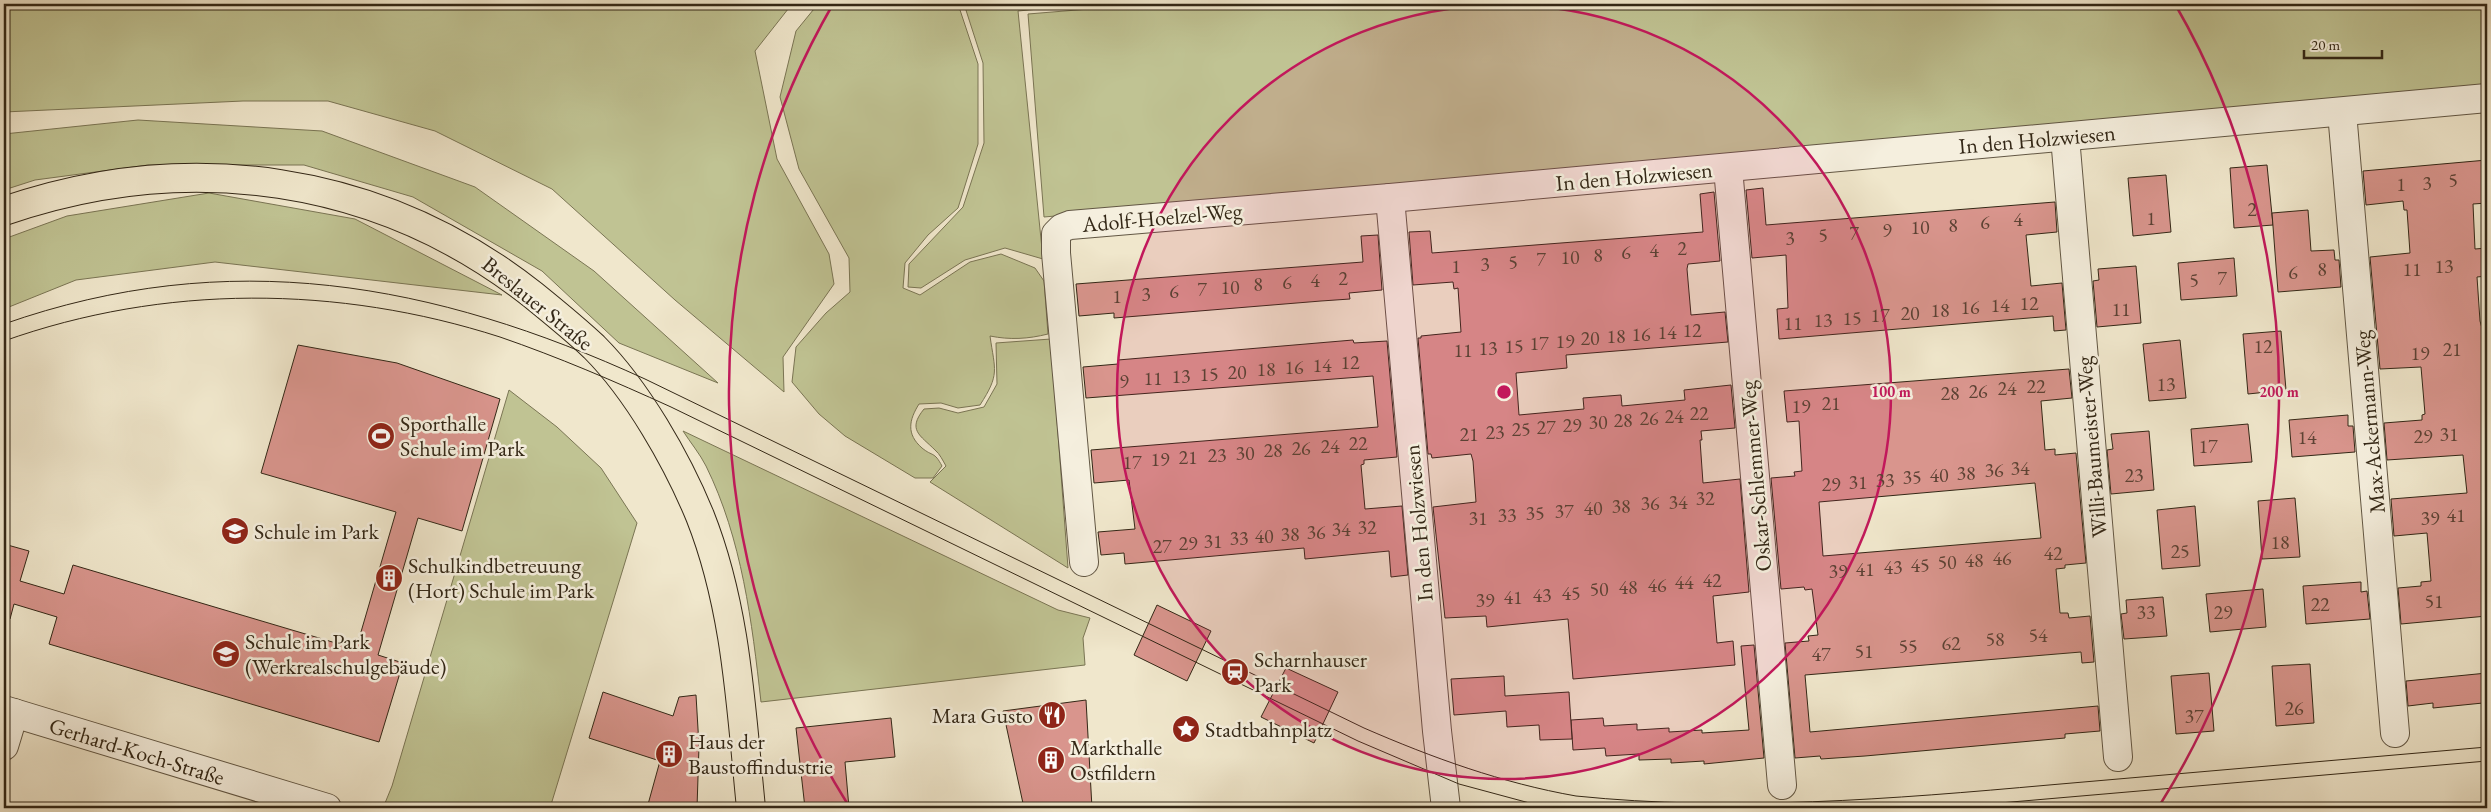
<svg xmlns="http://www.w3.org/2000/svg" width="2491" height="812" viewBox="0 0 2491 812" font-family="'EB Garamond',serif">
	<rect width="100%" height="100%" fill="#f0e7cc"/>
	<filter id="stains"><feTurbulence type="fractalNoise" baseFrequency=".004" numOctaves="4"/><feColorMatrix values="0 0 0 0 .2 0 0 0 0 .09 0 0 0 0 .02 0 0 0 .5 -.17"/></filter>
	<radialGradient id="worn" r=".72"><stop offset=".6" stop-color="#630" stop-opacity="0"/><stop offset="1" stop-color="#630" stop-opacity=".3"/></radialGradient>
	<g fill="#c0c393" stroke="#7a7554">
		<path d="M4 4H792L755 51 777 159 829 254 834 284 783 357 784 392 675 300 552 189 435 131 328 101H243L4 112Z"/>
		<path d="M818 4H958L978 64V144L958 208 928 235 905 263 903 288 920 295 970 262 1001 254 1035 268 1044 281 1048 334C1028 339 1010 340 990 336 995 371 1000 374 980 405L958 408 941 403 919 404C909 420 906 434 922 448 933 457 934 451 942 466L933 478H915L845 436 819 414 792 382 796 347 826 313 850 292 849 258 799 169 780 97 796 31Z"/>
		<path d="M964 4H1091L1018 11 1043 259 1005 248 965 260 921 288 908 287 909 264 963 207 984 143 983 63Z"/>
		<path d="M1150 4H2487V89L1044 217 1028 14Z"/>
		<path d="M138 120 322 131 475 187 594 271 718 383 619 343 542 271 413 197 304 165H148L35 180 4 190V134Z"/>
		<path d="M209 193 355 219 502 295 215 262 76 280 4 309V239L67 216Z"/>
		<path d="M1051 339 1068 568 930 482 946 466C943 461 940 454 935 450 920 435 907 430 924 409L939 408 958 413 984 407 997 384 996 343Z"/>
		<path d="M509 390 557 427 601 468 637 523 550 808H383L392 786Z"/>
		<path d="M683 431 1058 610 1090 618 1083 638 1085 665 761 702C752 622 742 539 706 466 700 454 690 442 683 431Z"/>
	</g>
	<g fill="#d9958d" stroke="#332716" fill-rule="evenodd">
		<path d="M2487 160V203L2473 204 2475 249 2487 248V276L2477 277 2480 321 2483 332 2487 331V372L2484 373 2487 423V549L2483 550 2484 565H2487V616L2401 624 2398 588 2421 586V582L2431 581 2427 533 2394 536 2391 499 2467 493 2463 455 2387 460 2384 423 2422 420V415L2425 414 2421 367 2380 369 2370 257 2410 253 2407 210H2404L2403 201 2366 205 2363 171Z"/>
		<path d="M2267 165 2273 225 2234 228 2230 168Z"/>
		<path d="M2166 175 2171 232 2133 236 2128 178Z"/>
		<path d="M1763 188 1766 225 2055 202 2057 232 2026 235 2031 286 2062 283 2066 330 2054 331 2053 316 1779 339 1777 309 1788 308 1786 255 1752 258 1746 190Z"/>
		<path d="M1714 192 1720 261 1688 264 1687 269 1691 315 1725 312 1728 342 1566 355 1567 368 1516 373 1519 415 1584 409 1583 398 1621 395 1622 406 1685 400 1684 390 1731 385 1735 428 1701 431 1702 440H1700L1703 483 1740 479 1749 592 1713 596 1717 643 1733 641 1735 665 1573 679 1568 619 1487 627 1486 616 1445 618 1433 507 1476 502 1473 461 1471 454 1432 458 1431 454H1428L1418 338H1421V336L1461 332 1458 288 1454 289 1453 282 1413 285 1409 232 1430 231 1432 253 1703 232 1700 194Z"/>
		<path d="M2308 210 2311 251 2334 250 2335 260H2339L2341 287 2278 292 2272 213Z"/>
		<path d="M1378 235 1382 290 1349 293 1350 299 1321 301 1114 318V313L1079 316 1076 284 1363 262 1361 236Z"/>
		<path d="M2234 258 2237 296 2181 300 2178 263Z"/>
		<path d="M2136 266 2141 323 2097 327 2093 281 2099 280 2098 269Z"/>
		<path d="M2281 331 2286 390 2248 394 2243 334Z"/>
		<path d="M1353 340 1354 343 1387 341 1397 457 1364 460V464L1361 465 1365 509 1402 506 1408 575 1391 577 1389 551 1305 559 1304 548 1125 564 1124 553 1101 555 1098 532 1135 529 1129 480 1094 483 1091 450 1378 427 1376 407 1373 376 1086 398 1083 367 1118 364V360Z"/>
		<path d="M2180 340 2186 398 2149 401 2143 344Z"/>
		<path d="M298 345 397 363 500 399 462 531 418 518 378 655 403 663 379 742 49 644 57 617 14 604 10 619 4 618V544L29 551 20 581 64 594 73 565 356 649 396 512 261 473Z"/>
		<path d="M2069 369 2072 398 2041 401 2045 450 2055 449V455L2076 453 2086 563 2065 565V568L2056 569 2060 613H2068L2069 618 2090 616 2094 662 2082 663 2081 652 1805 675 1810 732 2098 706 2100 731 2065 734V738L1865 756 1821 759 1820 756 1795 758 1785 643 1809 641 1808 636 1818 635 1812 589 1805 590 1804 587 1781 589 1771 478 1795 476 1794 472 1802 471 1799 421 1787 422 1784 391ZM2035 483 2041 538 1823 556 1819 502Z"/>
		<path d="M2348 415V426H2353L2355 452 2292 457 2289 420Z"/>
		<path d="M2248 424 2252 462 2194 466 2191 429Z"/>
		<path d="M2149 431 2154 490 2111 494 2107 450 2113 449 2111 434Z"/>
		<path d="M2295 498 2300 557 2262 559 2258 501Z"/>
		<path d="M2195 506 2200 566 2162 569 2157 510Z"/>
		<path d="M2361 582V592L2367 591 2370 619 2306 624 2303 586Z"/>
		<path d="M2263 589 2266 627 2210 632 2206 594Z"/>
		<path d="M2163 597 2167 636 2124 639 2121 614 2127 613 2126 600Z"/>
		<path d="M1157 605 1211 631 1187 681 1134 655Z"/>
		<path d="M1754 645 1764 758 1704 764V761L1671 763V759L1639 760V754L1606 756 1605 748 1573 750 1571 720 1603 718 1604 726 1637 724V730L1669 728V732L1702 730V733L1749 730 1741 646Z"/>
		<path d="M2310 664 2314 723 2276 726 2272 666Z"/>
		<path d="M1286 668 1338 692 1314 743 1261 717Z"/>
		<path d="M2209 673 2214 731 2176 734 2171 676Z"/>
		<path d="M2487 673V699H2483V703L2433 708V703L2408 706 2406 681Z"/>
		<path d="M1504 676 1505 696 1569 692 1572 739 1540 740 1539 725 1507 727 1506 711 1454 715 1451 679Z"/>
		<path d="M603 692 673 716 679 697 696 695 699 746 697 808H647L660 761 589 738Z"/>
		<path d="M1086 700 1092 808H1024L1003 711Z"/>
		<path d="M891 718 895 757 845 762 849 808H805L796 728Z"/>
	</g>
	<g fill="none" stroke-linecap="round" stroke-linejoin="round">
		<g stroke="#625744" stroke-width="30">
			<g id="minor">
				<path d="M2342 112 2395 733"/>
				<path d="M2065 137 2118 757"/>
				<path d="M1728 168 1782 785"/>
				<path d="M1390 198 1437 731 1446 808"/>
				<path d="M1084 562 1056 253V234L1062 228 1070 225 1390 198 2487 98"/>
				<path d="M4 710 327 808"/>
				<path d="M4 746 14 713"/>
			</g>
		</g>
		<g stroke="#332716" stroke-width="30">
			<path id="major" d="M4 211C187 148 380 174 533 295 554 312 575 329 594 347 637 390 677 460 700 516 737 609 741 710 751 808"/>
		</g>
		<use href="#minor" stroke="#f5efde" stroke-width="28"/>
		<use href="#major" stroke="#f0e7cc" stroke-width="28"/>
		<g stroke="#332716" stroke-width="1">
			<path d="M4 324C229 245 433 282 645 379L1364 728C1433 758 1502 783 1576 796 1732 812 1893 799 2049 785 2195 772 2341 760 2487 747"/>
			<path d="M4 341C164 284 338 285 500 337 558 357 614 381 671 407L1358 741 1459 784 1548 808"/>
			<path d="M1942 808 2487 761"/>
		</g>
	</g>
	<circle cx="1504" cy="392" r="387" fill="#c2185b" fill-opacity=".12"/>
	<g fill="none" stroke="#c2185b" stroke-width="2.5">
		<circle cx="1504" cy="392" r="387"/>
		<path d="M847 803A775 775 0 0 1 833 4M2175 4A775 775 0 0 1 2161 803"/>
	</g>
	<defs>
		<g id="stadium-disc" transform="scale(1.4375)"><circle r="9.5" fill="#8f2418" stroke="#f5efde"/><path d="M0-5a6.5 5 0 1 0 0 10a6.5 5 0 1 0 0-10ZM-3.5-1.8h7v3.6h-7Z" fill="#fff"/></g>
		<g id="school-disc" transform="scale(1.4375)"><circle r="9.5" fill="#8f2418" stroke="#f5efde"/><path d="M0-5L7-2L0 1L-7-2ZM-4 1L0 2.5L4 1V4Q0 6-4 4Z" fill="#fff"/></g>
		<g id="building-disc" transform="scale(1.4375)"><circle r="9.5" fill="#8f2418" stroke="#f5efde"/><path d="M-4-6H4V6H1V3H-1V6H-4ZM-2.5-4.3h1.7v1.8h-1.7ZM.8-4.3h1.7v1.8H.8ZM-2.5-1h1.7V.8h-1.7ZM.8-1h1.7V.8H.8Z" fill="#fff"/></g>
		<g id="station-disc" transform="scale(1.4375)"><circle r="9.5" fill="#8f2418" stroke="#f5efde"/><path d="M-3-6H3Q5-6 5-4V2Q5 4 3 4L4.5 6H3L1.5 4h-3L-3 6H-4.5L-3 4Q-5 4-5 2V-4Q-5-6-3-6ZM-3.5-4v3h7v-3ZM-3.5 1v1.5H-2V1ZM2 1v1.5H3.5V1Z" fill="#fff"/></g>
		<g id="restaurant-disc" transform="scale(1.4375)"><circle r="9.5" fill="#8f2418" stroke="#f5efde"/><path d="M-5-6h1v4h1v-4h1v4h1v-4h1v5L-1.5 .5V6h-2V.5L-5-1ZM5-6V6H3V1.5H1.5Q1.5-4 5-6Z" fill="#fff"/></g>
		<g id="sight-disc" transform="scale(1.4375)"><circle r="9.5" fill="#8f2418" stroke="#f5efde"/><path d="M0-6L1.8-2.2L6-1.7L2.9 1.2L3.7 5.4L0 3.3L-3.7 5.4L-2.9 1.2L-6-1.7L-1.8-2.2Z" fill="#fff"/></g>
	</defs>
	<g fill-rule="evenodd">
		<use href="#stadium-disc" x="381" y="436"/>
		<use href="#school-disc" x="235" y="531"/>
		<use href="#building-disc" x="389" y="578"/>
		<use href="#school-disc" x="226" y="654"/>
		<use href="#station-disc" x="1235" y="672"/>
		<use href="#restaurant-disc" x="1052" y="715"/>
		<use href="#sight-disc" x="1186" y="729"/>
		<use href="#building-disc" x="669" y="754"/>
		<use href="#building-disc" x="1051" y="760"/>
	</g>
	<g text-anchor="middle" stroke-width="5" stroke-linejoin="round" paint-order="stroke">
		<g font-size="20" fill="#5c4234">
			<text x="2453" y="187">5</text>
			<text x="2427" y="190">3</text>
			<text x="2401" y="191">1</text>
			<text x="2252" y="216">2</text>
			<text x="2151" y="225">1</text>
			<text x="2018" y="226">4</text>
			<text x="1985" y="229">6</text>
			<text x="1953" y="232">8</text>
			<text x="1920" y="234">10</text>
			<text x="1887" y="237">9</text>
			<text x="1854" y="240">7</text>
			<text x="1823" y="242">5</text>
			<text x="1790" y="245">3</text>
			<text x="1682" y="255">2</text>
			<text x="1654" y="257">4</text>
			<text x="1626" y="259">6</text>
			<text x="1598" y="262">8</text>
			<text x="1570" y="264">10</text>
			<text x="1541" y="266">7</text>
			<text x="1513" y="269">5</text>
			<text x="1485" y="271">3</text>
			<text x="1456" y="273">1</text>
			<text x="2444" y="273">13</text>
			<text x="2322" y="276">8</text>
			<text x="2412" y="276">11</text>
			<text x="2293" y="279">6</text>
			<text x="1343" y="285">2</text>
			<text x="2222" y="285">7</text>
			<text x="1315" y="287">4</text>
			<text x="2194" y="287">5</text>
			<text x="1287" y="289">6</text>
			<text x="1258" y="291">8</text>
			<text x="1230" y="294">10</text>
			<text x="1202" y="296">7</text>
			<text x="1174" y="298">6</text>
			<text x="1146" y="301">3</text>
			<text x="1117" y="303">1</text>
			<text x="2029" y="310">12</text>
			<text x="2000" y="312">14</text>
			<text x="1970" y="314">16</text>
			<text x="2121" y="316">11</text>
			<text x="1940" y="317">18</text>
			<text x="1910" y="320">20</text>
			<text x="1880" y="322">17</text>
			<text x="1852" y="325">15</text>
			<text x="1823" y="327">13</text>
			<text x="1793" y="330">11</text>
			<text x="1692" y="337">12</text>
			<text x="1667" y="339">14</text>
			<text x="1641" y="341">16</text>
			<text x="1616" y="343">18</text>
			<text x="1590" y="345">20</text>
			<text x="1565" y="348">19</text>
			<text x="1539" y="350">17</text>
			<text x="1514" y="353">15</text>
			<text x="2263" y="353">12</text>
			<text x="1488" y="355">13</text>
			<text x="2452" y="356">21</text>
			<text x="1463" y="357">11</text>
			<text x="2420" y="360">19</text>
			<text x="1350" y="369">12</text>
			<text x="1322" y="372">14</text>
			<text x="1294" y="374">16</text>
			<text x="1266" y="376">18</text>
			<text x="1237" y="379">20</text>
			<text x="1209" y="381">15</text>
			<text x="1181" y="383">13</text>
			<text x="1153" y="385">11</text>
			<text x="1124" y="388">9</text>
			<text x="2166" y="391">13</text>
			<text x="2036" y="393">22</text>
			<text x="2007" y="395">24</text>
			<text x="1978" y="398">26</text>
			<text x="1950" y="400">28</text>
			<text x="1831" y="410">21</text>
			<text x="1801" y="413">19</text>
			<text x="1699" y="420">22</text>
			<text x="1674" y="423">24</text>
			<text x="1649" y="425">26</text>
			<text x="1623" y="427">28</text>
			<text x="1598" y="429">30</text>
			<text x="1572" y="432">29</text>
			<text x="1546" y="434">27</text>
			<text x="1521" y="436">25</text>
			<text x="1495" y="439">23</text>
			<text x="1469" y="441">21</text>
			<text x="2449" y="441">31</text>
			<text x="2423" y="443">29</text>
			<text x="2307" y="444">14</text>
			<text x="1358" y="450">22</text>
			<text x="1330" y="453">24</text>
			<text x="2208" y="453">17</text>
			<text x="1301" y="455">26</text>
			<text x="1273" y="457">28</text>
			<text x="1245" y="460">30</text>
			<text x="1217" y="462">23</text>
			<text x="1188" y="464">21</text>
			<text x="1160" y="466">19</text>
			<text x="1132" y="469">17</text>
			<text x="2020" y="475">34</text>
			<text x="1994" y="477">36</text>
			<text x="1966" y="480">38</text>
			<text x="1939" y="482">40</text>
			<text x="2134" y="482">23</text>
			<text x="1912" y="484">35</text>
			<text x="1885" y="487">33</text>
			<text x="1858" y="489">31</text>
			<text x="1831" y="491">29</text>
			<text x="1705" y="505">32</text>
			<text x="1678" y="509">34</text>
			<text x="1650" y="510">36</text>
			<text x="1621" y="513">38</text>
			<text x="1593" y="515">40</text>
			<text x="1564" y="518">37</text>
			<text x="1535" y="520">35</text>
			<text x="1507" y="522">33</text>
			<text x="2456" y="522">41</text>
			<text x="1478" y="525">31</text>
			<text x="2430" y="525">39</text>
			<text x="1367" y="534">32</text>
			<text x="1341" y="536">34</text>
			<text x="1316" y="539">36</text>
			<text x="1290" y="541">38</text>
			<text x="1264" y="543">40</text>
			<text x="1239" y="545">33</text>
			<text x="1213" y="548">31</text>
			<text x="2280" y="549">18</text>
			<text x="1188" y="550">29</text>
			<text x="1162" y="553">27</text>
			<text x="2180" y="558">25</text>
			<text x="2053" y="560">42</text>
			<text x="2002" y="565">46</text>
			<text x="1974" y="567">48</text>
			<text x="1947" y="569">50</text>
			<text x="1920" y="572">45</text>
			<text x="1893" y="574">43</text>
			<text x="1865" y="576">41</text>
			<text x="1838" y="578">39</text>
			<text x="1712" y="587">42</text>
			<text x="1684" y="589">44</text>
			<text x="1657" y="592">46</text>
			<text x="1628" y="594">48</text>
			<text x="1599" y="596">50</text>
			<text x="1571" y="600">45</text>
			<text x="1542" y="602">43</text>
			<text x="1513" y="604">41</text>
			<text x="1485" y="607">39</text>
			<text x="2434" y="608">51</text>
			<text x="2320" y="611">22</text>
			<text x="2146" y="619">33</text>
			<text x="2223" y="619">29</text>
			<text x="2038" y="642">54</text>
			<text x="1995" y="646">58</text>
			<text x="1951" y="650">62</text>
			<text x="1908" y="653">55</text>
			<text x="1864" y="658">51</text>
			<text x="1821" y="661">47</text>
			<text x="2294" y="715">26</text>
			<text x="2194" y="723">37</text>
		</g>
		<g font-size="22" fill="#332716" stroke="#f5efde">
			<text transform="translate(2037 139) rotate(-5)" y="8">In den Holzwiesen</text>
			<text transform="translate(1634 176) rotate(-5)" y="8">In den Holzwiesen</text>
			<text transform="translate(1162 217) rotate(-5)" y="8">Adolf-Hoelzel-Weg</text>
			<text transform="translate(538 303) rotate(39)" y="8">Breslauer Straße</text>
			<text transform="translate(2369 422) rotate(-95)" y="8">Max-Ackermann-Weg</text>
			<text transform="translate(2091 447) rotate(-95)" y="8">Willi-Baumeister-Weg</text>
			<text transform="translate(1755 476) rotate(-95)" y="8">Oskar-Schlemmer-Weg</text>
			<text transform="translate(1418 523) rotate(-95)" y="8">In den Holzwiesen</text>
			<text transform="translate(137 751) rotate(17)" y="8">Gerhard-Koch-Straße</text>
		</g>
		<g font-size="22" fill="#332716" stroke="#f5efde" text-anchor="start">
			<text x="400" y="431">Sporthalle<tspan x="400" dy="25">Schule im Park</tspan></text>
			<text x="254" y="539">Schule im Park</text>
			<text x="408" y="573">Schulkindbetreuung<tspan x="408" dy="25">(Hort) Schule im Park</tspan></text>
			<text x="245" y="649">Schule im Park<tspan x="245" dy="25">(Werkrealschulgebäude)</tspan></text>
			<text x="1254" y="667">Scharnhauser<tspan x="1254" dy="25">Park</tspan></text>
			<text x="1033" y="723" text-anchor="end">Mara Gusto</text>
			<text x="1205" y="737">Stadtbahnplatz</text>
			<text x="688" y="749">Haus der<tspan x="688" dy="25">Baustoffindustrie</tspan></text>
			<text x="1070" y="755">Markthalle<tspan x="1070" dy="25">Ostfildern</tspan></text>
		</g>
	</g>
	<circle cx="1504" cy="392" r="8" fill="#c2185b" stroke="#f5efde" stroke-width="2.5"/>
	<g font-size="15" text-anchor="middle" font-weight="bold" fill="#c2185b" stroke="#f5efde" stroke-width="5" stroke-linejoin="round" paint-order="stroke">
		<text x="1891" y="397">100 m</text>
		<text x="2279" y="397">200 m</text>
	</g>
	<rect width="2491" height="812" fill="none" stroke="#f0e7cc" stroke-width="20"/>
	<rect x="5" y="5" width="2481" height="802" fill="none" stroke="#332716" stroke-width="2.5"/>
	<rect x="10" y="10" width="2471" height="792" fill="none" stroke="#332716"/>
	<path d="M2304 50v8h78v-8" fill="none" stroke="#332716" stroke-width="2.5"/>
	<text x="2311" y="50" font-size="15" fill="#332716" stroke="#f5efde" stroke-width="4" paint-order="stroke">20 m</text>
	<rect width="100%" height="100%" filter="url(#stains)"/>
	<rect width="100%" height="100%" fill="url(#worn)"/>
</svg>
